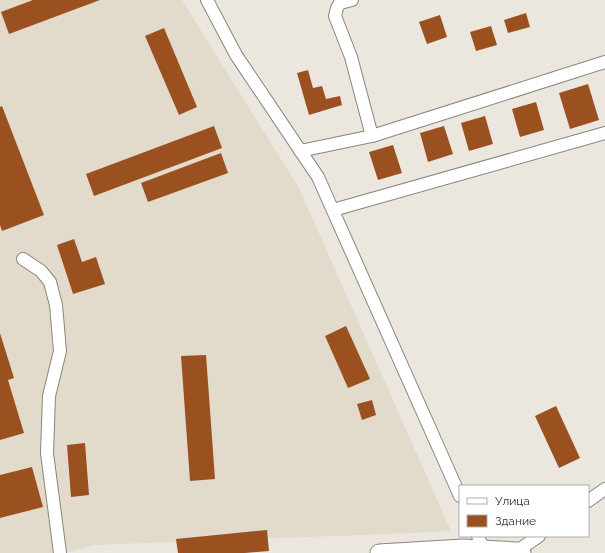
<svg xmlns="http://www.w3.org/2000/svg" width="605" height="553" viewBox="0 0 605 553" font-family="Raleway,sans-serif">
	<rect width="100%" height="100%" fill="#ebe6de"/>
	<path fill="#e2dbcc" d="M0 0H182L299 188 451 531 413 533 94 545 64 553H0Z"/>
	<g fill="#9a511f">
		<path d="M33 0H100L9 34 1 12Z"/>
		<path d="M526 13 530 27 508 33 504 20Z"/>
		<path d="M440 15 447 37 427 44 419 22Z"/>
		<path d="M491 26 497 45 476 51 470 32Z"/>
		<path d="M164 28 197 107 179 115 145 36Z"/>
		<path d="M308 70 313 88 322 86 326 99 340 96 342 105 309 115 297 73Z"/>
		<path d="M588 84 599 120 570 129 559 93Z"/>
		<path d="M536 102 544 130 520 137 512 109Z"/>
		<path d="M2 106 44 215 2 231 0 225V107Z"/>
		<path d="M485 116 493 144 469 151 461 123Z"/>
		<path d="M214 126 222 148 94 196 86 174Z"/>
		<path d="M444 126 453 154 428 162 420 133Z"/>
		<path d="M393 145 402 173 378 180 369 152Z"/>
		<path d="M221 153 228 173 148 202 141 183Z"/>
		<path d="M74 239 82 262 96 257 105 284 73 294 57 245Z"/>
		<path d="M346 326 370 379 348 388 325 336Z"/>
		<path d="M0 333 14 378 8 380 24 433 0 440Z"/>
		<path d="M206 355 215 479 190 481 181 356Z"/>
		<path d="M372 400 376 415 362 420 357 404Z"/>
		<path d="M556 406 580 458 559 468 535 416Z"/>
		<path d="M85 443 89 495 71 497 67 445Z"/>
		<path d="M32 467 43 507 0 518V475Z"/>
		<path d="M267 530 269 551 245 553H178L176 539Z"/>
	</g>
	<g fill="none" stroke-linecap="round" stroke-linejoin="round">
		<g stroke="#8a857e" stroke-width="14">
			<g id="street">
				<path d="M207 0 236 55 318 177 460 496"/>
				<path d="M352 0 340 3 337 8 335 16 351 57 372 136"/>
				<path d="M300 151 372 136 605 62"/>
				<path d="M333 210 605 133"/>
				<path d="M23 259 41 271 50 282 56 305 60 351 49 396 47 453 60 553"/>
				<path d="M588 501 605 489"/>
				<path d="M478 536 483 549"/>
				<path d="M517 551 539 536"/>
			</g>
		</g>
		<g stroke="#8a857e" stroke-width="19">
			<path id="secondary" d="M379 553 463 548 517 551 522 553"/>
		</g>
		<use href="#street" stroke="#fff" stroke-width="12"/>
		<use href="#secondary" stroke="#fff" stroke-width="17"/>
	</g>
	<rect x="459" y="485" width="130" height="52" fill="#ffffff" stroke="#adadab"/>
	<rect x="467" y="498" width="20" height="6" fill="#ffffff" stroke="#adadab"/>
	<text x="495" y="505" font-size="12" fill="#33312d">Улица</text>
	<rect x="467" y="515" width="20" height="12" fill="#9a511f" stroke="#adadab"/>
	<text x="495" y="525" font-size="12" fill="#33312d">Здание</text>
</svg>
